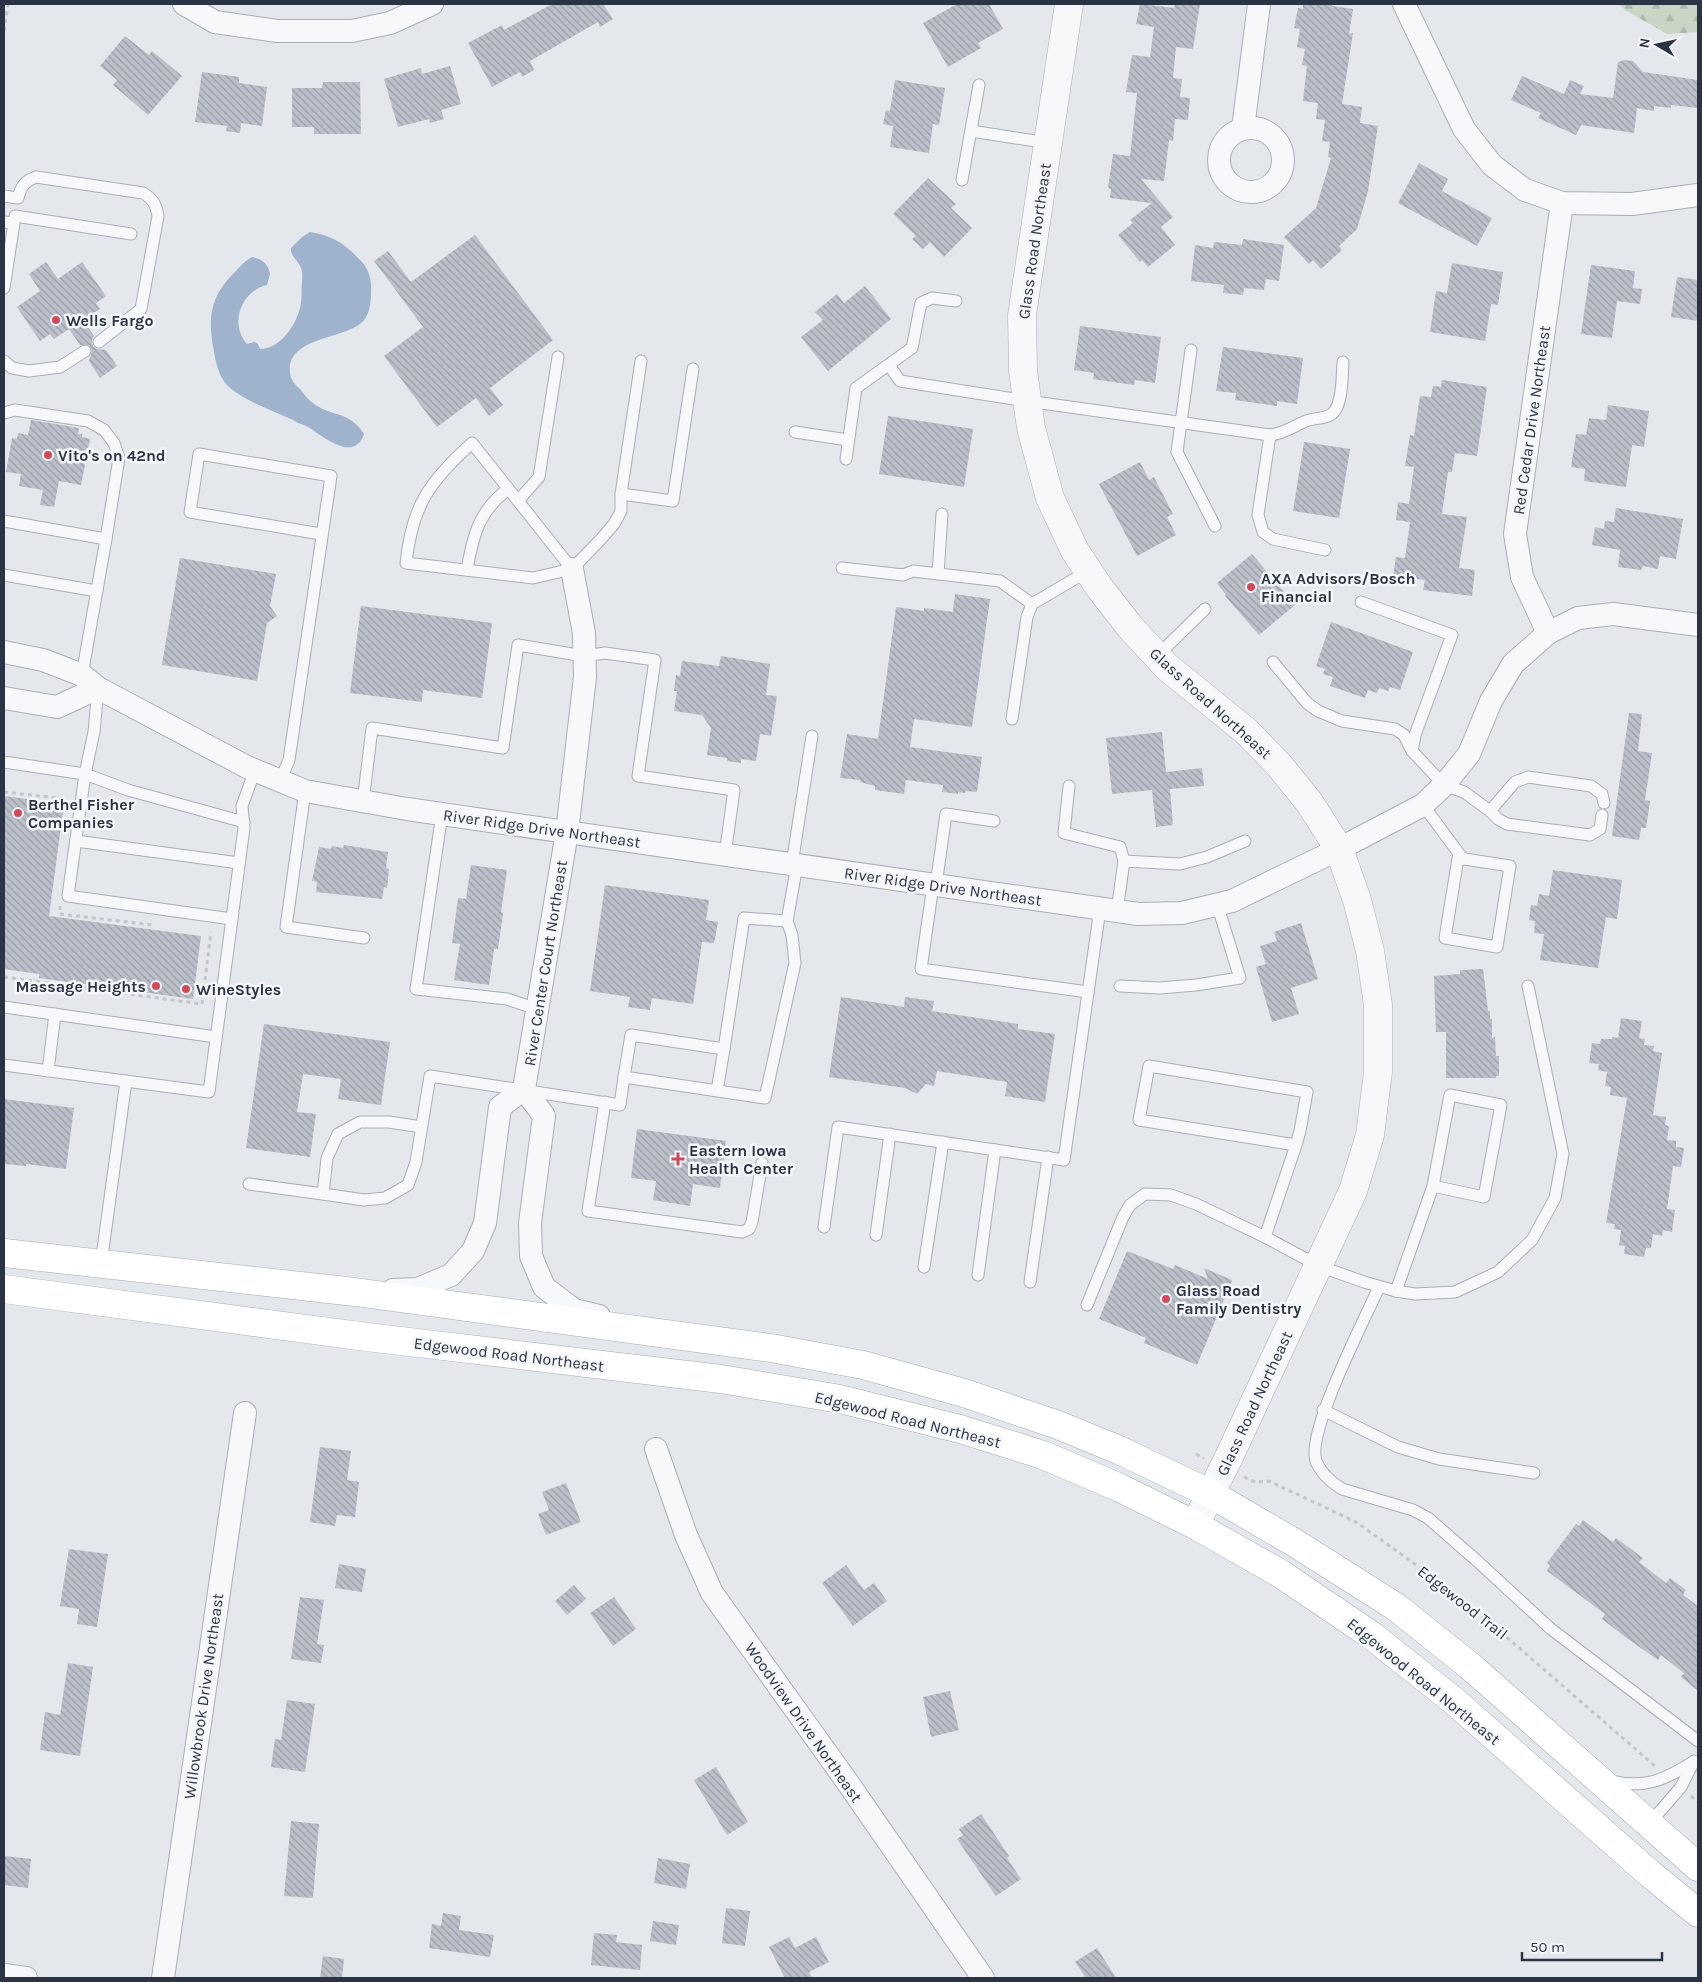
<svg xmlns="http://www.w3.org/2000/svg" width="1702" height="1982" viewBox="0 0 1702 1982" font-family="Karla,sans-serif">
	<defs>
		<pattern id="forest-firs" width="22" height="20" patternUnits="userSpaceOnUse" patternTransform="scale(1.25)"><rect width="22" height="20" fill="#c9d6c5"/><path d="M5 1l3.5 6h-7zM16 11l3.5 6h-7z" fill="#adb8ab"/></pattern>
		<pattern id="building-back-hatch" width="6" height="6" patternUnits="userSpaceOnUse" patternTransform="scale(1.25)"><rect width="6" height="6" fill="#bbc0ca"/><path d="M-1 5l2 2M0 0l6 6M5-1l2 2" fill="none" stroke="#989da6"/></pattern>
	</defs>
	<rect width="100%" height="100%" fill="#e4e7ec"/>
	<path fill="url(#forest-firs)" d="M1619 4H1698V32L1667 34 1625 10Z"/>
	<path fill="#9fb4cc" d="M310 232C331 235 344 243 359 259 369 268 372 280 371 293 371 304 369 318 360 324 341 339 286 338 290 373 291 380 295 385 300 389 304 394 308 400 313 403 330 417 349 410 364 434 354 463 324 437 308 427 303 424 298 424 293 420 274 411 241 400 226 384 219 375 216 364 214 352 208 320 209 299 232 275 239 268 243 262 252 257 262 259 268 263 270 274L267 285C241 291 229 324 247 344L254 342 258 344 260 349C281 349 298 323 301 303 302 297 301 290 302 283 302 279 303 272 301 268 298 260 290 256 291 248L302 237Z"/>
	<g fill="url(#building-back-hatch)">
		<path d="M552 4H603L613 19 600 27 598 22 530 61 534 70 522 77 520 72 492 87 468 43 502 25 504 30Z"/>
		<path d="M957 4H989L1003 29 978 43 981 48 948 67 923 23Z"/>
		<path d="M1140 4 1174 8 1175 4H1200L1193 49 1176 47 1173 78 1182 79 1180 97 1190 98 1188 120 1175 119 1173 141 1169 140 1164 181 1141 179 1173 217 1161 227 1175 245 1148 267 1142 260 1140 262 1118 235 1133 223 1130 220 1152 203 1110 198 1111 189 1108 188 1113 154 1130 156 1137 93 1126 92 1132 55 1150 57 1154 27 1136 24Z"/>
		<path d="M1303 4H1332V6L1353 9 1349 34 1353 33 1342 104 1362 107 1360 123 1378 126 1368 191 1357 229 1339 246 1342 250 1321 269 1313 260 1309 264 1284 237 1316 208 1331 158 1328 157 1330 142 1322 141 1325 120 1316 119 1318 103 1303 101 1307 66 1302 65 1305 49 1297 47 1300 29 1294 28 1298 8 1303 9Z"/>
		<path d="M125 36 149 55 152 51 182 76 148 115 113 85 117 80 100 66Z"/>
		<path d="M1624 60 1633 61 1643 72 1698 80V108L1671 105V108L1654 106V111L1637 108 1634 133 1581 125 1576 135 1538 118 1541 113 1511 100 1522 76 1564 94 1570 80 1584 86 1580 94 1613 98 1618 62Z"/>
		<path d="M450 66 461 104 441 110 444 119 430 123 429 119 398 127 384 79 421 68 422 74Z"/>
		<path d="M202 72 239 77V83L267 87 262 126 241 123 240 133 226 131 227 126 195 122Z"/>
		<path d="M895 80 945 88 939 125 933 124 929 153 890 147 893 126 883 124 886 110 890 111Z"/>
		<path d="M323 82H360L361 134H314V127H292V88H322Z"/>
		<path d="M1419 163 1448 179 1442 191 1492 218 1477 246 1398 203Z"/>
		<path d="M928 178 956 204 951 208 972 228 944 257 930 242 923 249 912 239 916 236 893 214Z"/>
		<path d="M475 235 553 340 490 388 503 405 489 416 476 398 437 427 384 356 423 327 374 261 388 251 411 282Z"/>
		<path d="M1243 239 1284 245 1279 281 1266 279 1264 290 1244 288 1243 295 1223 293 1224 285 1191 281 1195 245 1213 248 1214 242 1242 245Z"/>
		<path d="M46 262 58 279 82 262 106 296 96 303 100 309 83 320 94 336 92 340 93 346 97 349 106 350 117 366 100 378 89 361 92 351 89 345H80L69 329 54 339 50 334 40 341 17 307 40 291 29 274Z"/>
		<path d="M1452 263 1503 272 1498 305 1491 304 1485 341 1430 332 1436 291 1447 293Z"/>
		<path d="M1591 265 1635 271 1633 288 1642 289 1640 304 1617 301 1612 338 1581 334Z"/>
		<path d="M1677 277 1698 280V321L1671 317Z"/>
		<path d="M865 286 891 319 828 371 801 337 823 320 815 312 837 294 844 303Z"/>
		<path d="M1080 326 1161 337 1155 383 1135 380 1134 385 1093 379 1094 373 1074 370Z"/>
		<path d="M1223 347 1303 358 1297 404 1277 401V406L1235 400 1236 393 1216 391Z"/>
		<path d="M1442 380 1487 387 1477 456 1455 453 1452 472H1448L1442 514 1467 517 1459 568 1475 570 1472 596 1423 590 1425 580 1393 576 1396 557 1405 558 1410 522 1396 520 1398 502 1409 504 1414 467 1405 466 1410 435 1414 436 1420 396 1431 397 1433 386 1441 387Z"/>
		<path d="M1608 405 1649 411 1644 447 1632 445 1626 487 1584 481 1585 469 1571 467 1576 434 1586 435 1589 418 1606 420Z"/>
		<path d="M888 416 973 429 964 487 879 474Z"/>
		<path d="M31 420 79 428 78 434H82V437L90 439 81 485 59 481 54 507 40 505 43 490 19 486 21 474 6 472 12 438 17 439 18 433 28 435Z"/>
		<path d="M1304 442 1350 449 1339 518 1293 511Z"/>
		<path d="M1140 462 1149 480 1154 477 1173 514 1167 517 1176 535 1137 556 1099 484Z"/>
		<path d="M1616 508 1683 519 1676 559 1660 556 1658 569 1643 566 1641 570 1618 567 1620 550 1592 545 1595 527 1604 529 1605 521 1614 522Z"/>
		<path d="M1252 554 1295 605 1259 635 1225 596 1226 595 1217 583Z"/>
		<path d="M180 558 276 574 270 606 277 616 267 623 257 681 162 665Z"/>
		<path d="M955 594 990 599 972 727 914 719 910 747 982 757 977 792 966 791 965 793 958 792V794L942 792 943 785 906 780 904 794 875 790V786L860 782V780L840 778 847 734 878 739 896 607 924 611V608L953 612Z"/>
		<path d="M361 606 492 623 482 698 423 690 422 702 350 693Z"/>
		<path d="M1331 622 1413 652 1400 690 1390 687 1388 691 1379 688 1377 693 1368 690 1365 698 1330 686 1333 677 1323 674 1325 669 1316 666Z"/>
		<path d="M721 656 770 664 766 695 777 696 771 736 760 734 756 761 741 759V763L727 761V758L707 755 711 728 702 715 674 711 677 691H674L676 675 680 676 682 661 719 666Z"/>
		<path d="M1629 713 1642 714 1638 751 1652 753 1645 800 1650 801 1646 828H1641L1639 840 1612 836Z"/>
		<path d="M1162 732 1166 772 1202 768 1204 786 1170 789 1173 825 1156 827 1152 790 1112 794 1106 738Z"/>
		<path d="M4 796 64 804 49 916 201 936 193 999 39 978V974L4 969Z"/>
		<path d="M344 845 388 852 386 868 389 869 387 888 384 887 382 899 316 892 317 882 312 881 319 847 331 849 332 846 343 848Z"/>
		<path d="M471 865 507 870 501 912 503 913 498 949H494L489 985 454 980 460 944 452 943 458 898 466 899Z"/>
		<path d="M1553 870 1622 880 1617 919 1606 917 1598 968 1540 960 1544 934 1534 933 1535 921 1529 920 1531 905 1537 906 1539 894 1549 896Z"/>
		<path d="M605 885 709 900 706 920 718 922 716 933 714 943 702 942 693 1004 652 998 650 1010 628 1007 630 997 590 991Z"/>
		<path d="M1301 923 1318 979 1291 988 1299 1014 1272 1022 1256 967 1266 964 1260 946 1277 941 1274 932Z"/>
		<path d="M1483 969 1488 1011H1490V1019H1492V1038L1495 1037 1496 1056H1499V1076H1496V1078H1446V1032H1436L1434 976 1460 974V970Z"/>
		<path d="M841 997 904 1007 905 997 934 1001 932 1011 1018 1024V1029L1055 1034 1045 1102 1005 1096 1007 1082 937 1071 934 1086 926 1084 917 1094 905 1088 829 1077Z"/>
		<path d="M1621 1018 1642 1021 1639 1038 1645 1039 1644 1045 1654 1046 1653 1051 1662 1053 1653 1115 1666 1117 1665 1125 1669 1126 1667 1140 1676 1141V1147L1684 1148 1681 1167 1673 1166 1667 1209 1675 1210 1672 1232 1663 1230 1662 1236 1653 1234 1651 1248H1646L1644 1257 1624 1254 1625 1246 1619 1245 1621 1230 1614 1229 1615 1224 1606 1223 1627 1098 1610 1095 1611 1087 1605 1086 1607 1072 1598 1070 1599 1064 1589 1063 1592 1043 1600 1044 1601 1039H1612V1037L1618 1038Z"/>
		<path d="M264 1024 390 1042 381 1105 338 1099 341 1079 303 1074 297 1112 316 1114 310 1157 246 1148Z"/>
		<path d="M4 1099 74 1108 66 1169 26 1164V1166L4 1164Z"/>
		<path d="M637 1129 726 1141 720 1188 693 1184 690 1206 653 1200 656 1181 631 1178Z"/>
		<path d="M1127 1251 1173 1269 1175 1265 1208 1279 1204 1268 1232 1280 1197 1365 1144 1343 1146 1338 1099 1319Z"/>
		<path d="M320 1447 351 1451 347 1480 359 1482 355 1517 337 1515 335 1526 310 1522Z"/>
		<path d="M566 1483 581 1522 546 1535 538 1514 549 1510 542 1492Z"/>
		<path d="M1583 1520 1613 1542 1616 1538 1643 1558 1639 1562 1666 1583 1670 1578 1686 1590 1683 1595 1698 1606V1691L1681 1677 1684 1673 1661 1655 1658 1660 1628 1639 1602 1619 1605 1614 1547 1571 1550 1565 1547 1563 1576 1524 1579 1526Z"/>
		<path d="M69 1549 108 1554 97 1627 77 1624 79 1609 60 1606Z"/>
		<path d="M339 1564 366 1569 362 1592 335 1588Z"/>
		<path d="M846 1565 864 1590 874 1583 887 1601 853 1626 822 1583Z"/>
		<path d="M574 1585 586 1599 567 1615 555 1601Z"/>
		<path d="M300 1597 324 1600 317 1644 324 1645 321 1663 291 1659Z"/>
		<path d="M614 1597 636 1629 613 1646 590 1613Z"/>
		<path d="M68 1663 93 1667 80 1756 40 1750 45 1712 60 1715Z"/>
		<path d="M950 1691 959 1730 931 1737 923 1697Z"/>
		<path d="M287 1700 315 1704 305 1772 271 1767 275 1739 281 1740Z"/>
		<path d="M716 1767 748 1822 727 1835 694 1780Z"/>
		<path d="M981 1814 1009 1856 1007 1858 1021 1879 996 1896 957 1839 963 1835 959 1829Z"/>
		<path d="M291 1821 319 1824 313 1898 284 1896Z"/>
		<path d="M4 1856 31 1859 28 1888 4 1885Z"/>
		<path d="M658 1858 690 1864 686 1889 654 1883Z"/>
		<path d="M726 1908 750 1911 745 1946 722 1943Z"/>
		<path d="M443 1913 461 1916 459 1930 494 1935 490 1957 429 1948 432 1924 441 1926Z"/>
		<path d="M653 1921 679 1925 676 1945 650 1941Z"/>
		<path d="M594 1933 617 1935 616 1942 642 1945 640 1970 591 1965Z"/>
		<path d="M789 1937 795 1948 816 1937 829 1962 809 1972 812 1978H785L769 1947Z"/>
		<path d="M1097 1948 1116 1978H1086L1075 1962Z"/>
		<path d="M323 1956 344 1959 342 1978H320Z"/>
	</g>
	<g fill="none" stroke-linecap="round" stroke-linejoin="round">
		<g stroke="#a9aeb7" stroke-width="13">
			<g id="service">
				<path d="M971 131 1048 143"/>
				<path d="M962 180 979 85"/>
				<path d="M4 196 18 198C21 187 24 181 36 177L143 193C153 199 156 204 158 216L141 309 99 342"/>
				<path d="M15 216 131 234"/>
				<path d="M4 222 14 223 4 288"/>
				<path d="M1191 350 1177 452 1215 526"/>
				<path d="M4 361 12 368 29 371 60 367 85 351"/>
				<path d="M641 361 621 494 673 501 693 369"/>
				<path d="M889 365 900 381 1027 401 1270 435C1283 434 1294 426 1306 421 1314 418 1325 419 1332 414 1343 405 1342 375 1343 362"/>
				<path d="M4 413 15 410 88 421 104 430 114 443 119 458 106 539"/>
				<path d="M795 432 848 440"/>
				<path d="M1270 435 1258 515 1263 532 1273 539 1325 550"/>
				<path d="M846 459 856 388 912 348 921 303 932 298 956 301"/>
				<path d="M518 501 539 477 558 357"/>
				<path d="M4 521 106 539 82 675"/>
				<path d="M842 568 903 575 913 571 1000 581 1032 604"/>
				<path d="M572 569 472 443C430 481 412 505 406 563L533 578 572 569 601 539 614 524 621 511V494"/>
				<path d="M467 570C473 535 479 511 508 489"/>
				<path d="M938 574 942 514"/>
				<path d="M4 575 97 591"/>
				<path d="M1361 602 1452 635 1415 735 1412 751"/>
				<path d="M1157 656 1205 609"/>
				<path d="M1273 662 1307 703 1318 711 1342 721 1395 729 1404 735 1412 751 1444 785 1464 792 1490 811"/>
				<path d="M98 688 94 732 85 774 68 896 232 919"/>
				<path d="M1012 719 1027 617 1032 604 1088 571"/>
				<path d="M4 762 85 774 128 790 244 822"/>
				<path d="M280 781 289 760 331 476 199 454 190 512 321 534"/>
				<path d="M1069 786 1064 833 1120 847 1124 861"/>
				<path d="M305 791 286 927 364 938"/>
				<path d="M363 802 372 728 503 748 518 645 584 656 605 653 655 660 638 776 734 790 725 855"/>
				<path d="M1423 805 1463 859"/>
				<path d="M442 814 416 989 507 999 537 1009"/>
				<path d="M1602 815 1600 829 1590 835 1507 824 1498 819 1490 811 1515 782 1528 777 1591 786 1602 794 1604 803"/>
				<path d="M76 841 239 863"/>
				<path d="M1458 858 1510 866 1497 947 1445 938Z"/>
				<path d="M792 864 812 736"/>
				<path d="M933 885 921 969 1088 992"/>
				<path d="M936 885 946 814 994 821"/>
				<path d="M1117 911 1124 861 1180 864 1207 857 1245 841"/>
				<path d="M1120 986 1159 988 1196 985 1240 978 1217 904"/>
				<path d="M4 1007 216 1037"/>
				<path d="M724 1049 744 918 787 921"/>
				<path d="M4 1065 209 1092 244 828 242 806 255 770"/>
				<path d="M48 1071 55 1014"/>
				<path d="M717 1091 724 1049 631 1035 624 1077 765 1098 795 963 792 935 787 921 797 865"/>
				<path d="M605 1102 588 1211 742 1232 749 1229 752 1222 762 1163"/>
				<path d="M422 1127 389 1122H360L338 1134 327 1158 323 1194 364 1200 385 1198 408 1185 416 1162 430 1076 620 1105 624 1077"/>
				<path d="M249 1184 323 1194"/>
				<path d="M824 1227 838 1127 1064 1160 1100 909"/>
				<path d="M876 1235 890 1134"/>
				<path d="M1265 1237 1296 1145 1300 1131 1307 1092 1149 1066 1139 1120 1296 1145"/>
				<path d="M101 1264 126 1081"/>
				<path d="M924 1267 943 1142"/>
				<path d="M978 1275 995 1150"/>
				<path d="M1030 1282 1048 1157"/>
				<path d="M1379 1287C1365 1319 1306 1432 1316 1461 1321 1474 1331 1482 1342 1489L1413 1510 1428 1518 1475 1559 1551 1629 1698 1741"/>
				<path d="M1396 1291 1433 1186 1450 1095 1501 1105 1484 1197 1433 1186"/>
				<path d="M1087 1305 1123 1217 1130 1205 1145 1194 1171 1195 1196 1204 1265 1237 1319 1266 1364 1282 1396 1291 1415 1294 1455 1292 1498 1272 1532 1240 1555 1198 1563 1154 1528 986"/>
				<path d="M1323 1410 1398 1447 1439 1459 1534 1473"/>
				<path d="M1611 1781C1646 1789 1664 1780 1693 1762"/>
				<path d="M1649 1824 1681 1787 1694 1761"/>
			</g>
		</g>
		<g stroke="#a9aeb7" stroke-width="24">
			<g id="minor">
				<path d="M184 4 215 22 277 31H352L390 23 432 4"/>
				<path d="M1404 4 1464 129 1492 165 1525 190 1562 203 1632 204 1698 195"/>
				<circle cx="1251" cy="160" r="32"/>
				<path d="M1243 128 1259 4"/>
				<path d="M1548 633 1522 577 1515 534 1562 203"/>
				<path d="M4 652 43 660 82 675 98 688 247 767 305 791 407 809 1138 914 1182 913 1232 901 1339 849 1423 805 1444 785 1469 754 1491 701 1513 664 1548 633 1578 618 1613 614 1698 625"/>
				<path d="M4 698 57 707 98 688"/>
				<path d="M524 1089 544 1116 530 1223 531 1256 544 1287 574 1310 599 1316"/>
				<path d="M393 1290 418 1289 451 1275 473 1251 485 1223 500 1107 524 1089 567 832 585 677 584 633 572 569"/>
				<path d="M656 1449 686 1535 712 1593 848 1783 983 1978"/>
				<path d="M4 1975 26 1978"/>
				<path d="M163 1978 245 1413"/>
			</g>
		</g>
		<g stroke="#a9aeb7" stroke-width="29">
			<path id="tertiary" d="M1069 4 1022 315 1023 371 1031 428 1050 498 1075 551 1099 587 1130 627 1167 667 1246 731 1279 765 1309 802 1339 849 1357 900 1370 951 1378 1005V1072L1370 1135 1353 1191 1228 1459 1195 1525"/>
		</g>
		<g stroke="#a3abb8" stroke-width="29">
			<g id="primary">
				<path d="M4 1253 355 1292 771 1348 863 1365 964 1393 1058 1425 1119 1450 1211 1494 1295 1543 1396 1607 1470 1666 1698 1867"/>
				<path d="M4 1289 367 1337 721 1379 840 1399 960 1429 1043 1455 1118 1487 1195 1525 1281 1574 1371 1635 1454 1701 1649 1873 1698 1913"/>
			</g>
		</g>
		<g stroke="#c2c5cb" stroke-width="3" stroke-dasharray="4 4" stroke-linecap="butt">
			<path d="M4 31 8 4"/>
			<path d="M4 792 68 799"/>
			<path d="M60 906V914L153 925"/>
			<path d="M4 977 202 1004 211 932"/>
			<path d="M1196 1454 1204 1458"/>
			<path d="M1244 1477 1255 1482 1269 1481 1356 1522 1433 1577 1480 1614 1655 1766"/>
			<path d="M1691 1796 1698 1802"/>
		</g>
		<use href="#service" stroke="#f7f8fa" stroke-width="11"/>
		<use href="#minor" stroke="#f7f8fa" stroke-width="22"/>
		<use href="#tertiary" stroke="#f7f8fa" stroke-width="28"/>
		<use href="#primary" stroke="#fff" stroke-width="28"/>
	</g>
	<g fill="#d1495b" stroke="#f4f6f9" stroke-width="2">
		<circle cx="56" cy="320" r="5"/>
		<circle cx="48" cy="455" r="5"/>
		<circle cx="1251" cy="587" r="5"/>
		<circle cx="18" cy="813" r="5"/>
		<circle cx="156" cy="986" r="5"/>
		<circle cx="186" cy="989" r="5"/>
		<path d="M675.5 1151.5h5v5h5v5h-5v5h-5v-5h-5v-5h5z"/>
		<circle cx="1166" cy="1299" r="5"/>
	</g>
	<g text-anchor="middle" stroke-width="5" stroke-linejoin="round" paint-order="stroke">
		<g font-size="16" fill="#2b3445" stroke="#f4f6f9">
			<text transform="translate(1034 241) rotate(-82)" y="6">Glass Road Northeast</text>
			<text transform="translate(1531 420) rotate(-82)" y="6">Red Cedar Drive Northeast</text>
			<text transform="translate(1211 703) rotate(42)" y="6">Glass Road Northeast</text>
			<text transform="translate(542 828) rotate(8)" y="6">River Ridge Drive Northeast</text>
			<text transform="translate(943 886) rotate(8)" y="6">River Ridge Drive Northeast</text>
			<text transform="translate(545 963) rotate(-81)" y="6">River Center Court Northeast</text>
			<text transform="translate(509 1354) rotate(7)" y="6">Edgewood Road Northeast</text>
			<text transform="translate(1254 1403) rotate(-65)" y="6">Glass Road Northeast</text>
			<text transform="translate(908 1419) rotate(14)" y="6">Edgewood Road Northeast</text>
			<text transform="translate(1463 1602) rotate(38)" y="6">Edgewood Trail</text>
			<text transform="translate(1424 1681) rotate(39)" y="6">Edgewood Road Northeast</text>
			<text transform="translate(203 1696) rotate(-82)" y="6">Willowbrook Drive Northeast</text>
			<text transform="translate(804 1722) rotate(55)" y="6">Woodview Drive Northeast</text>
		</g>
		<g font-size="16" font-weight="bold" fill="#2b3445" stroke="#f4f6f9" text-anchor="start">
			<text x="66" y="326">Wells Fargo</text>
			<text x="58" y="461">Vito's on 42nd</text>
			<text x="1261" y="584">AXA Advisors/Bosch<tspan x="1261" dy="18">Financial</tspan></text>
			<text x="28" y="810">Berthel Fisher<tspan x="28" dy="18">Companies</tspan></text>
			<text x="146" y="992" text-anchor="end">Massage Heights</text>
			<text x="196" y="995">WineStyles</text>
			<text x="689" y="1156">Eastern Iowa<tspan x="689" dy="18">Health Center</tspan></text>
			<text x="1176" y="1296">Glass Road<tspan x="1176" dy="18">Family Dentistry</tspan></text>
		</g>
	</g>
	<rect width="1702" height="1982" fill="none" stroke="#2b3445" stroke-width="10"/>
	<g transform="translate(1657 45) rotate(279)" stroke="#f4f6f9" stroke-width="4" paint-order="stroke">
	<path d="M0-4L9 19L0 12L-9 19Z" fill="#2b3445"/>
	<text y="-8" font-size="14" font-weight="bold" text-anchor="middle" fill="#2b3445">N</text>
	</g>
	<path d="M1522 1952v8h140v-8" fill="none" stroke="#2b3445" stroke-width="2.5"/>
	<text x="1530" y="1952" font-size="15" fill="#2b3445" stroke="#f4f6f9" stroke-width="4" paint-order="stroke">50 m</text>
</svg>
